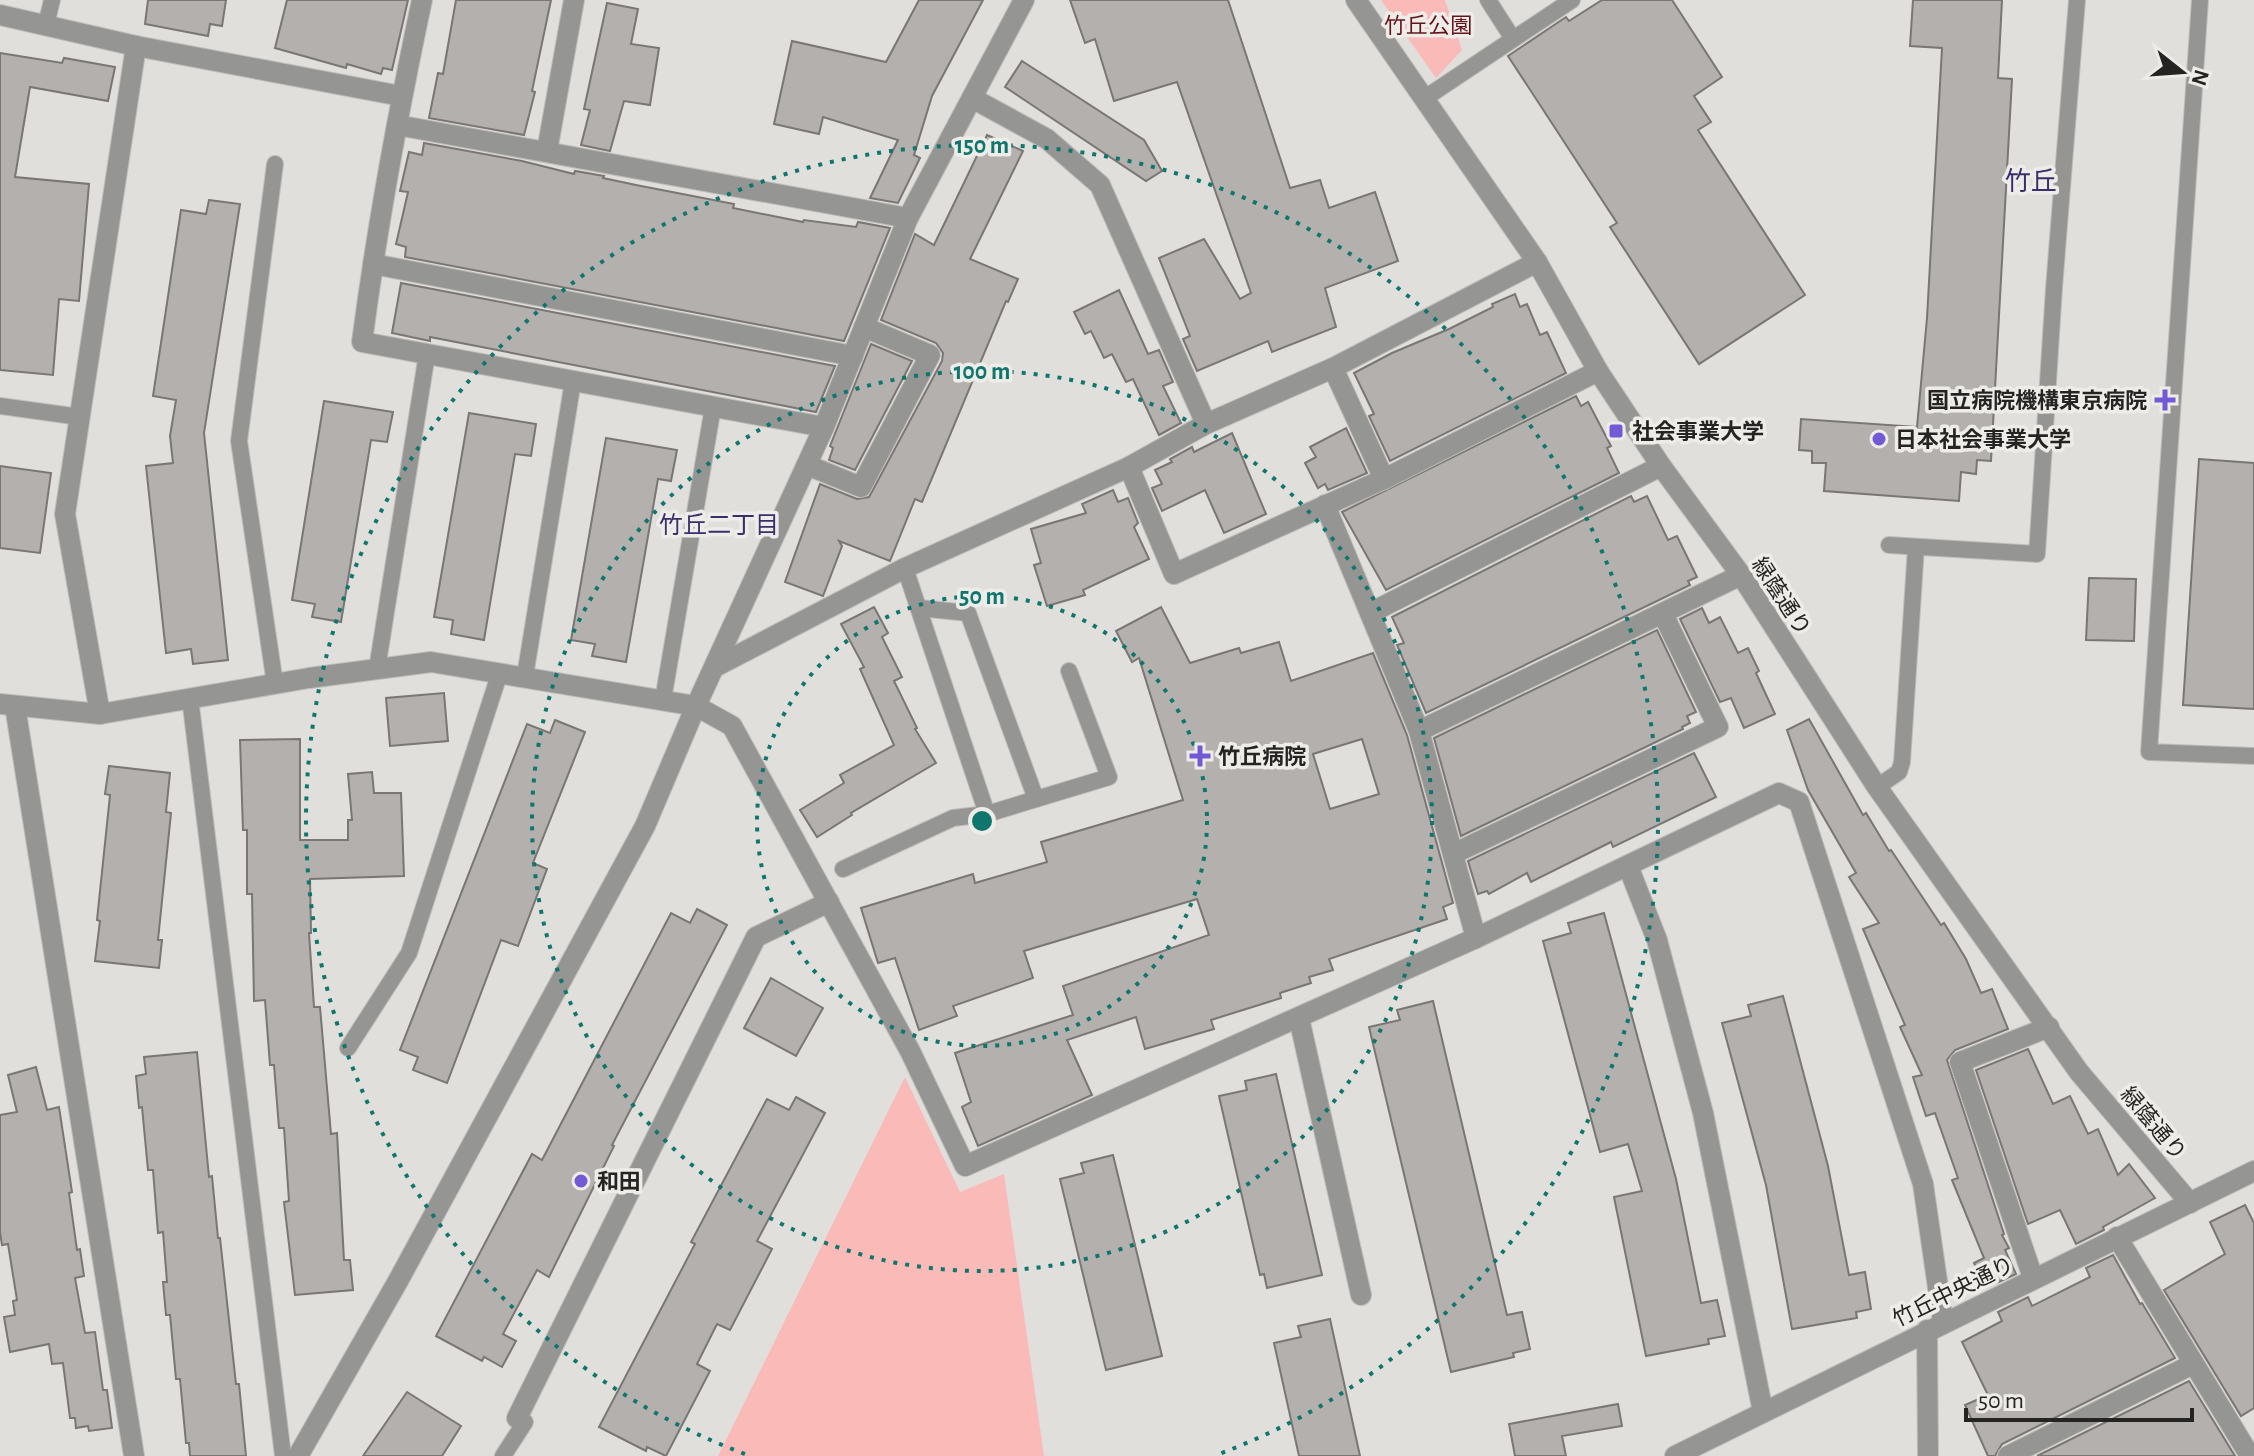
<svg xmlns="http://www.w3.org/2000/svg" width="2254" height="1456" viewBox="0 0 2254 1456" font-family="'Alegreya Sans','Noto Sans JP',sans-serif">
	<rect width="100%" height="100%" fill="#e1dfdb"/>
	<g fill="#fabbb8">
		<path d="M1381 0H1445L1462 50 1436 78Z"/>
		<path d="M905 1077 960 1192 1004 1174 1044 1456H718Z"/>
	</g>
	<g fill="#b4b0ad" stroke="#797673" stroke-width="2" fill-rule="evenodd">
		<path d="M148 0H226L222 26 210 24 208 36 145 24Z"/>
		<path d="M287 0H408L392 70 383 68 381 74 347 64 346 68 275 48Z"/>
		<path d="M456 0H551L532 91 535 92 524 135 429 118 438 73 443 74Z"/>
		<path d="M919 0H983L932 96 914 155 920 158 898 203 870 198 898 140 823 117 819 134 774 124 792 41 886 62Z"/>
		<path d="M1070 0H1228L1290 188 1320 180 1329 208 1375 192 1398 261 1325 288 1336 327 1272 352 1268 341 1197 371 1183 339 1190 336 1159 258 1204 239 1240 299 1251 293 1177 82 1114 101 1095 39 1085 43Z"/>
		<path d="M1602 0H1672L1722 77 1694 96 1711 122 1698 130 1805 295 1699 364 1610 227 1617 223 1508 56 1566 17 1569 21Z"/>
		<path d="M1913 0H2002L1998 78 2012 79 1991 461 1977 460 1976 474 1961 472 1959 501 1824 491 1826 463H1812V451L1799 450 1801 419 1917 427 1927 318 1942 48 1910 46Z"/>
		<path d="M607 3 638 9 631 44 659 48 650 105 624 101 610 151 581 145 590 110 584 109Z"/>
		<path d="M0 53 62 63 64 58 115 67 108 101 30 87 15 177 89 184 79 301 59 299 53 375 0 370Z"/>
		<path d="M1022 61 1144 140 1162 171 1146 181 1005 87Z"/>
		<path d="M987 135 1023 151 970 259 1018 279 1008 302 1006 301 922 502 915 499 890 561 839 541 842 546 823 596 785 582 820 484 857 499 869 497 942 361 943 353 936 343 881 320 915 234 934 245Z"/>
		<path d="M424 143 522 161 574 174 575 171 604 176 603 178 636 185 734 204 733 208 803 222 804 220 856 227 858 222 890 228 844 341 405 257 406 247 396 244 408 192 400 191 409 152 422 155Z"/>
		<path d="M209 200 240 204 204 433 228 660 193 664 191 649 166 653 146 466 173 463 170 436 176 400 153 396 181 210 206 214Z"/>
		<path d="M401 283 835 366 816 412 430 337V341L392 333Z"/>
		<path d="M1119 290 1148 354 1159 350 1173 382 1163 386 1181 423 1159 435 1133 379 1126 382 1112 354 1104 358 1091 331 1085 334 1074 312Z"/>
		<path d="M1515 294 1520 307 1527 304 1540 335 1547 332 1566 373 1390 461 1369 416 1374 414 1354 373 1392 353 1449 329 1493 307 1492 304Z"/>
		<path d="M871 344 912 361 855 470 829 460 833 448 830 446Z"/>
		<path d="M1576 396 1581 406 1588 402 1611 446 1607 448 1619 473 1386 590 1342 512Z"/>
		<path d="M324 401 393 412 387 442 371 440 341 622 312 617 315 604 292 600Z"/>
		<path d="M469 413 536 424 531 456 515 454 484 640 451 634 453 620 434 617Z"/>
		<path d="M1346 428 1367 473 1328 490 1325 484 1318 488 1305 463 1316 457 1310 447Z"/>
		<path d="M1232 433 1266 514 1224 533 1205 490 1162 511 1152 488 1162 484 1155 470 1172 462 1170 459 1192 447 1194 452Z"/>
		<path d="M606 438 677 450 671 481 658 479 626 662 592 656 595 644 571 640Z"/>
		<path d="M2199 459 2254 463V709L2183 705Z"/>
		<path d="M0 466 51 473 40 553 0 548Z"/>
		<path d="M1113 490 1118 502 1128 498 1138 523 1134 527 1149 559 1083 590 1085 595 1047 606 1034 565 1041 563 1031 529 1086 513 1082 504Z"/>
		<path d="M1631 496 1634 502 1647 496 1668 540 1677 536 1697 577 1688 581 1690 585 1426 713 1397 645 1404 643 1392 617Z"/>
		<path d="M2089 578 2136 579 2134 641 2086 640Z"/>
		<path d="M874 607 888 633 882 637 902 677 894 681 917 728 915 729 936 763 851 813 852 815 817 837 800 810 844 783 840 775 894 745 860 669 864 667 841 624Z"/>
		<path d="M1161 607 1190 663 1239 648 1241 653 1279 642 1291 681 1373 653 1407 735 1453 903 1443 907 1447 919 1329 959 1333 970 1309 977 1311 983 1280 993 1281 998 1211 1020 1214 1029 1145 1049 1136 1017 1067 1040 1092 1095 978 1146 962 1107 971 1102 955 1053 1073 1015 1063 986 1209 935 1197 899 1024 951 1033 978 953 1006 957 1016 919 1030 895 958 878 963 861 908 973 874 975 883 1047 862 1041 842 1183 800 1139 658 1132 662 1116 631ZM1362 739 1379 794 1330 809 1313 754Z"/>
		<path d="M1702 608 1709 623 1720 617 1738 653 1748 648 1759 671 1756 673 1775 714 1744 728 1731 698 1720 702 1680 619Z"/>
		<path d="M1657 630 1696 712 1687 716 1690 723 1682 727 1683 729 1461 836 1434 738Z"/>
		<path d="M444 693 448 741 390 746 386 698Z"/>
		<path d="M1809 719 1863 815 1866 813 1889 851 1891 850 1941 925 1944 923 1966 959 1981 993 1992 989 2008 1029 1955 1050 1947 1060 2004 1234 2002 1235 2009 1248 2005 1250 2016 1274 1986 1288 1974 1263 1984 1258 1952 1180 1958 1178 1935 1113 1926 1116 1913 1077 1922 1075 1900 1027 1905 1025 1863 929 1879 923 1849 877 1856 873 1808 790 1787 730Z"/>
		<path d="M555 720 585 732 533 863 547 869 518 946 501 940 447 1083 413 1070 418 1057 400 1050 527 724 550 733Z"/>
		<path d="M300 739V840H348V820H352L348 774 372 772 374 793H401L404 876 310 879 311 933H309L314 1007H320L331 1134 337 1133 344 1260H350L353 1290 295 1295 284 1202 289 1201 284 1128H279L274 1065H270L265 1000 254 1001 252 894H247V830H243L240 740Z"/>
		<path d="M1694 753 1716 797 1613 847 1611 842 1531 882 1527 873 1489 894 1487 891 1478 894 1468 861Z"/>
		<path d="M109 766 170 773 166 812 171 813 158 940H162L159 968 95 961 100 921 97 920 110 795 105 794Z"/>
		<path d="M697 909 727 925 612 1145 614 1146 549 1277 537 1270 503 1334 516 1341 502 1367 484 1357 482 1361 436 1336 532 1154 542 1160 671 913 690 923Z"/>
		<path d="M1604 913 1676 1179 1701 1303 1717 1300 1725 1336 1708 1339 1709 1344 1646 1356 1614 1197 1642 1191 1628 1144 1600 1152 1543 941 1571 933 1568 923Z"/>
		<path d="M771 978 823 1008 796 1056 744 1028Z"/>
		<path d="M1783 996 1828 1166 1849 1275 1865 1272 1871 1309 1856 1312 1857 1318 1792 1329 1766 1185 1722 1023 1751 1016 1748 1005Z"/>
		<path d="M1433 1001 1507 1315 1522 1312 1530 1349 1513 1353 1514 1357 1451 1372 1369 1027 1400 1020 1397 1010Z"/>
		<path d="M2028 1049 2053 1104 2070 1096 2088 1134 2098 1129 2118 1175 2129 1164 2155 1198 2103 1227 2104 1230 2076 1244 2060 1210 2028 1224 1976 1070Z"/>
		<path d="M197 1052 209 1177 212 1176 218 1238H220L236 1384H239L246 1456H190L189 1443H186L180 1379H176L170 1315H166L163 1282H167L163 1232 158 1233 153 1170H148L142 1107 139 1108 136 1076 146 1074 144 1057Z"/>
		<path d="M36 1067 47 1110 59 1107 72 1192 69 1193 77 1250 80 1249 84 1276 75 1278 85 1333 95 1332 103 1390H107L112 1428 89 1431 88 1426 76 1428 75 1418H70L63 1363 52 1364 49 1344 10 1352 4 1317 15 1315 13 1301 17 1300 8 1244 2 1245 0 1232V1115L17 1112 8 1075Z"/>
		<path d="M1276 1074 1322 1275 1267 1288 1264 1274 1260 1275 1219 1096 1247 1090 1245 1081Z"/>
		<path d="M796 1097 825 1113 757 1241 772 1249 730 1330 717 1324 697 1364 710 1371 666 1456 647 1447 646 1451 599 1427 695 1244 691 1242 767 1099 789 1110Z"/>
		<path d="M1113 1155 1162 1356 1106 1370 1060 1179 1084 1173 1081 1163Z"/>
		<path d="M2245 1205 2254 1223V1408L2241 1416 2164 1290 2225 1254 2210 1222Z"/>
		<path d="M2113 1255 2140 1304 2142 1303 2175 1358 2002 1444 1995 1456H1988L1965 1405 1988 1395 1962 1342 2002 1321 1998 1312 2028 1297 2032 1306 2090 1277 2086 1268Z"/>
		<path d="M1330 1319 1360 1456H1299L1274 1343 1301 1337 1298 1326Z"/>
		<path d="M2189 1381 2235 1456H2037Z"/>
		<path d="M407 1392 461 1426 442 1456H363Z"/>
		<path d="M1618 1404 1622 1426 1562 1436 1566 1456H1515L1509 1424Z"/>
	</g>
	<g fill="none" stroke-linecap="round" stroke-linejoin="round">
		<g stroke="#bfbdba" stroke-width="18">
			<g id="service">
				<path d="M1488 0 1513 39"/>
				<path d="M2200 0 2149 752 2254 756"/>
				<path d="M46 25 52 0"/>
				<path d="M1425 98 1572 0"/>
				<path d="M275 164 239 441 275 684"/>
				<path d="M0 406 80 417"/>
				<path d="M1889 545 2037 554 2054 288 2077 0"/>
				<path d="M905 568 987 814"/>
				<path d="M919 608 968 613 1036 799"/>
				<path d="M377 669 427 354"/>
				<path d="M525 676 573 381"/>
				<path d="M190 698 283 1456"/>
				<path d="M663 700 713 407"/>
				<path d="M1877 787 1899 772 1902 762 1916 547"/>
				<path d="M843 869 953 818 987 814 1109 777 1069 671"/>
				<path d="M348 1048 409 953 500 672"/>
				<path d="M503 1456 525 1422"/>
			</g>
		</g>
		<g stroke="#bfbdba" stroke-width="22">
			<g id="minor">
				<path d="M422 0C398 113 377 227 362 342L824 427"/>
				<path d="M0 15 136 46 401 96"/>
				<path d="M972 98 1047 139 1100 185 1206 424"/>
				<path d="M397 125 908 218"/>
				<path d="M547 151 574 0"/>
				<path d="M373 264 853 356"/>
				<path d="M1333 368 1384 479"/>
				<path d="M807 465 861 487 930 355 864 327"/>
				<path d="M1129 467 1174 574 1384 479 1598 371"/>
				<path d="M1325 505 1419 731 1476 938"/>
				<path d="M1370 613 1661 466"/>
				<path d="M715 667 905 568 1129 467 1206 424 1333 368 1537 262"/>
				<path d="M0 704 100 714 309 678 431 662 696 706 732 726 910 1051 965 1166 1476 938 1779 793 1799 802 1923 1184 1943 1322"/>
				<path d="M15 706 134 1456"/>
				<path d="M100 714 65 514 136 46"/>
				<path d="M1419 731 1741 575"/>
				<path d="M1453 854 1718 727 1663 614"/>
				<path d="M1628 866 1657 940 1703 1113 1763 1412"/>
				<path d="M1299 1018 1361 1295"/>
				<path d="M2117 1237 2250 1456"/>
				<path d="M2033 1278 1960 1062 2049 1027"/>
				<path d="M1927 1330 1928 1456"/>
				<path d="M517 1418 756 937 829 902"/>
				<path d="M298 1456 398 1281 645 826 696 706 824 427 908 218 1024 0"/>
				<path d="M2008 1456 2193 1364"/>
			</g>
		</g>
		<g stroke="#bfbdba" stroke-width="22">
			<g id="tertiary">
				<path d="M1356 0 1537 262 1598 371 1661 466 1741 575 1877 787 2079 1072 2190 1203"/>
				<path d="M1675 1456 2254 1171"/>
			</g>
		</g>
		<use href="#service" stroke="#959694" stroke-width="16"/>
		<use href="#minor" stroke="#959694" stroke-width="20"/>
		<use href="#tertiary" stroke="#959694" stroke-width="20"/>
	</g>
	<g fill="none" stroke="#0f766e" stroke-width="4" stroke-dasharray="4 8">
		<circle cx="982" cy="821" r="225"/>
		<circle cx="982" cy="821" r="450"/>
		<path d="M745 1454A676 676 0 1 1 1219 1454"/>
	</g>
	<g fill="#735ad5" stroke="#eeece8" stroke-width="3">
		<path d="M2161 388h8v8h8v8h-8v8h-8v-8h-8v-8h8z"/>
		<rect x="1608" y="423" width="16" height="16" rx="4"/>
		<circle cx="1879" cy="439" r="8"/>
		<path d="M1196 744h8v8h8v8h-8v8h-8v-8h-8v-8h8z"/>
		<circle cx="581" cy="1181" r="8"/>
	</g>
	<g text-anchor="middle" stroke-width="7" stroke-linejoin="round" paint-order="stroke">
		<g font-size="22" fill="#63141a" stroke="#eeece8">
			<text x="1428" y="33">竹丘公園</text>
		</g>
		<g font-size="22" font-weight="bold" fill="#252423" stroke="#eeece8" text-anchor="start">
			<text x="2147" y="408" text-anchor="end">国立病院機構東京病院</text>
			<text x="1632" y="439">社会事業大学</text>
			<text x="1895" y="447">日本社会事業大学</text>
			<text x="1218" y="764">竹丘病院</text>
			<text x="597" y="1189">和田</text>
		</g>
		<g font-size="22" fill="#252423" stroke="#eeece8">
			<text transform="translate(1782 596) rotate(57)" y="8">緑蔭通り</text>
			<text transform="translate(2154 1123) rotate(50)" y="8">緑蔭通り</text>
			<text transform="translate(1953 1291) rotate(-26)" y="8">竹丘中央通り</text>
		</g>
		<g font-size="24" fill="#3a2f6a" stroke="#eeece8">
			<text x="719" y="533">竹丘二丁目</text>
		</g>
		<g font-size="26" fill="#3a2f6a" stroke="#eeece8">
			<text x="2031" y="190">竹丘</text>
		</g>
	</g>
	<circle cx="982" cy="821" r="12" fill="#0f766e" stroke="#eeece8" stroke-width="4"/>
	<g font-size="24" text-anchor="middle" font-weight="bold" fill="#0f766e" stroke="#eeece8" stroke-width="7" stroke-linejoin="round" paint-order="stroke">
		<text x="982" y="153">150 m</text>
		<text x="982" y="379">100 m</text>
		<text x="982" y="604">50 m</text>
	</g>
	<g transform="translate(2182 72) rotate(107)" stroke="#eeece8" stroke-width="6" paint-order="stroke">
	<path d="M0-6L14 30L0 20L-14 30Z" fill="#252423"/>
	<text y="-12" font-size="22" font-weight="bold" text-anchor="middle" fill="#252423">N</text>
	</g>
	<path d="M1966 1408v12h226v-12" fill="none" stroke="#252423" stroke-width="4"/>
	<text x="1978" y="1408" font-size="24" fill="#252423" stroke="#eeece8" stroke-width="6" paint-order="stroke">50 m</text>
</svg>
